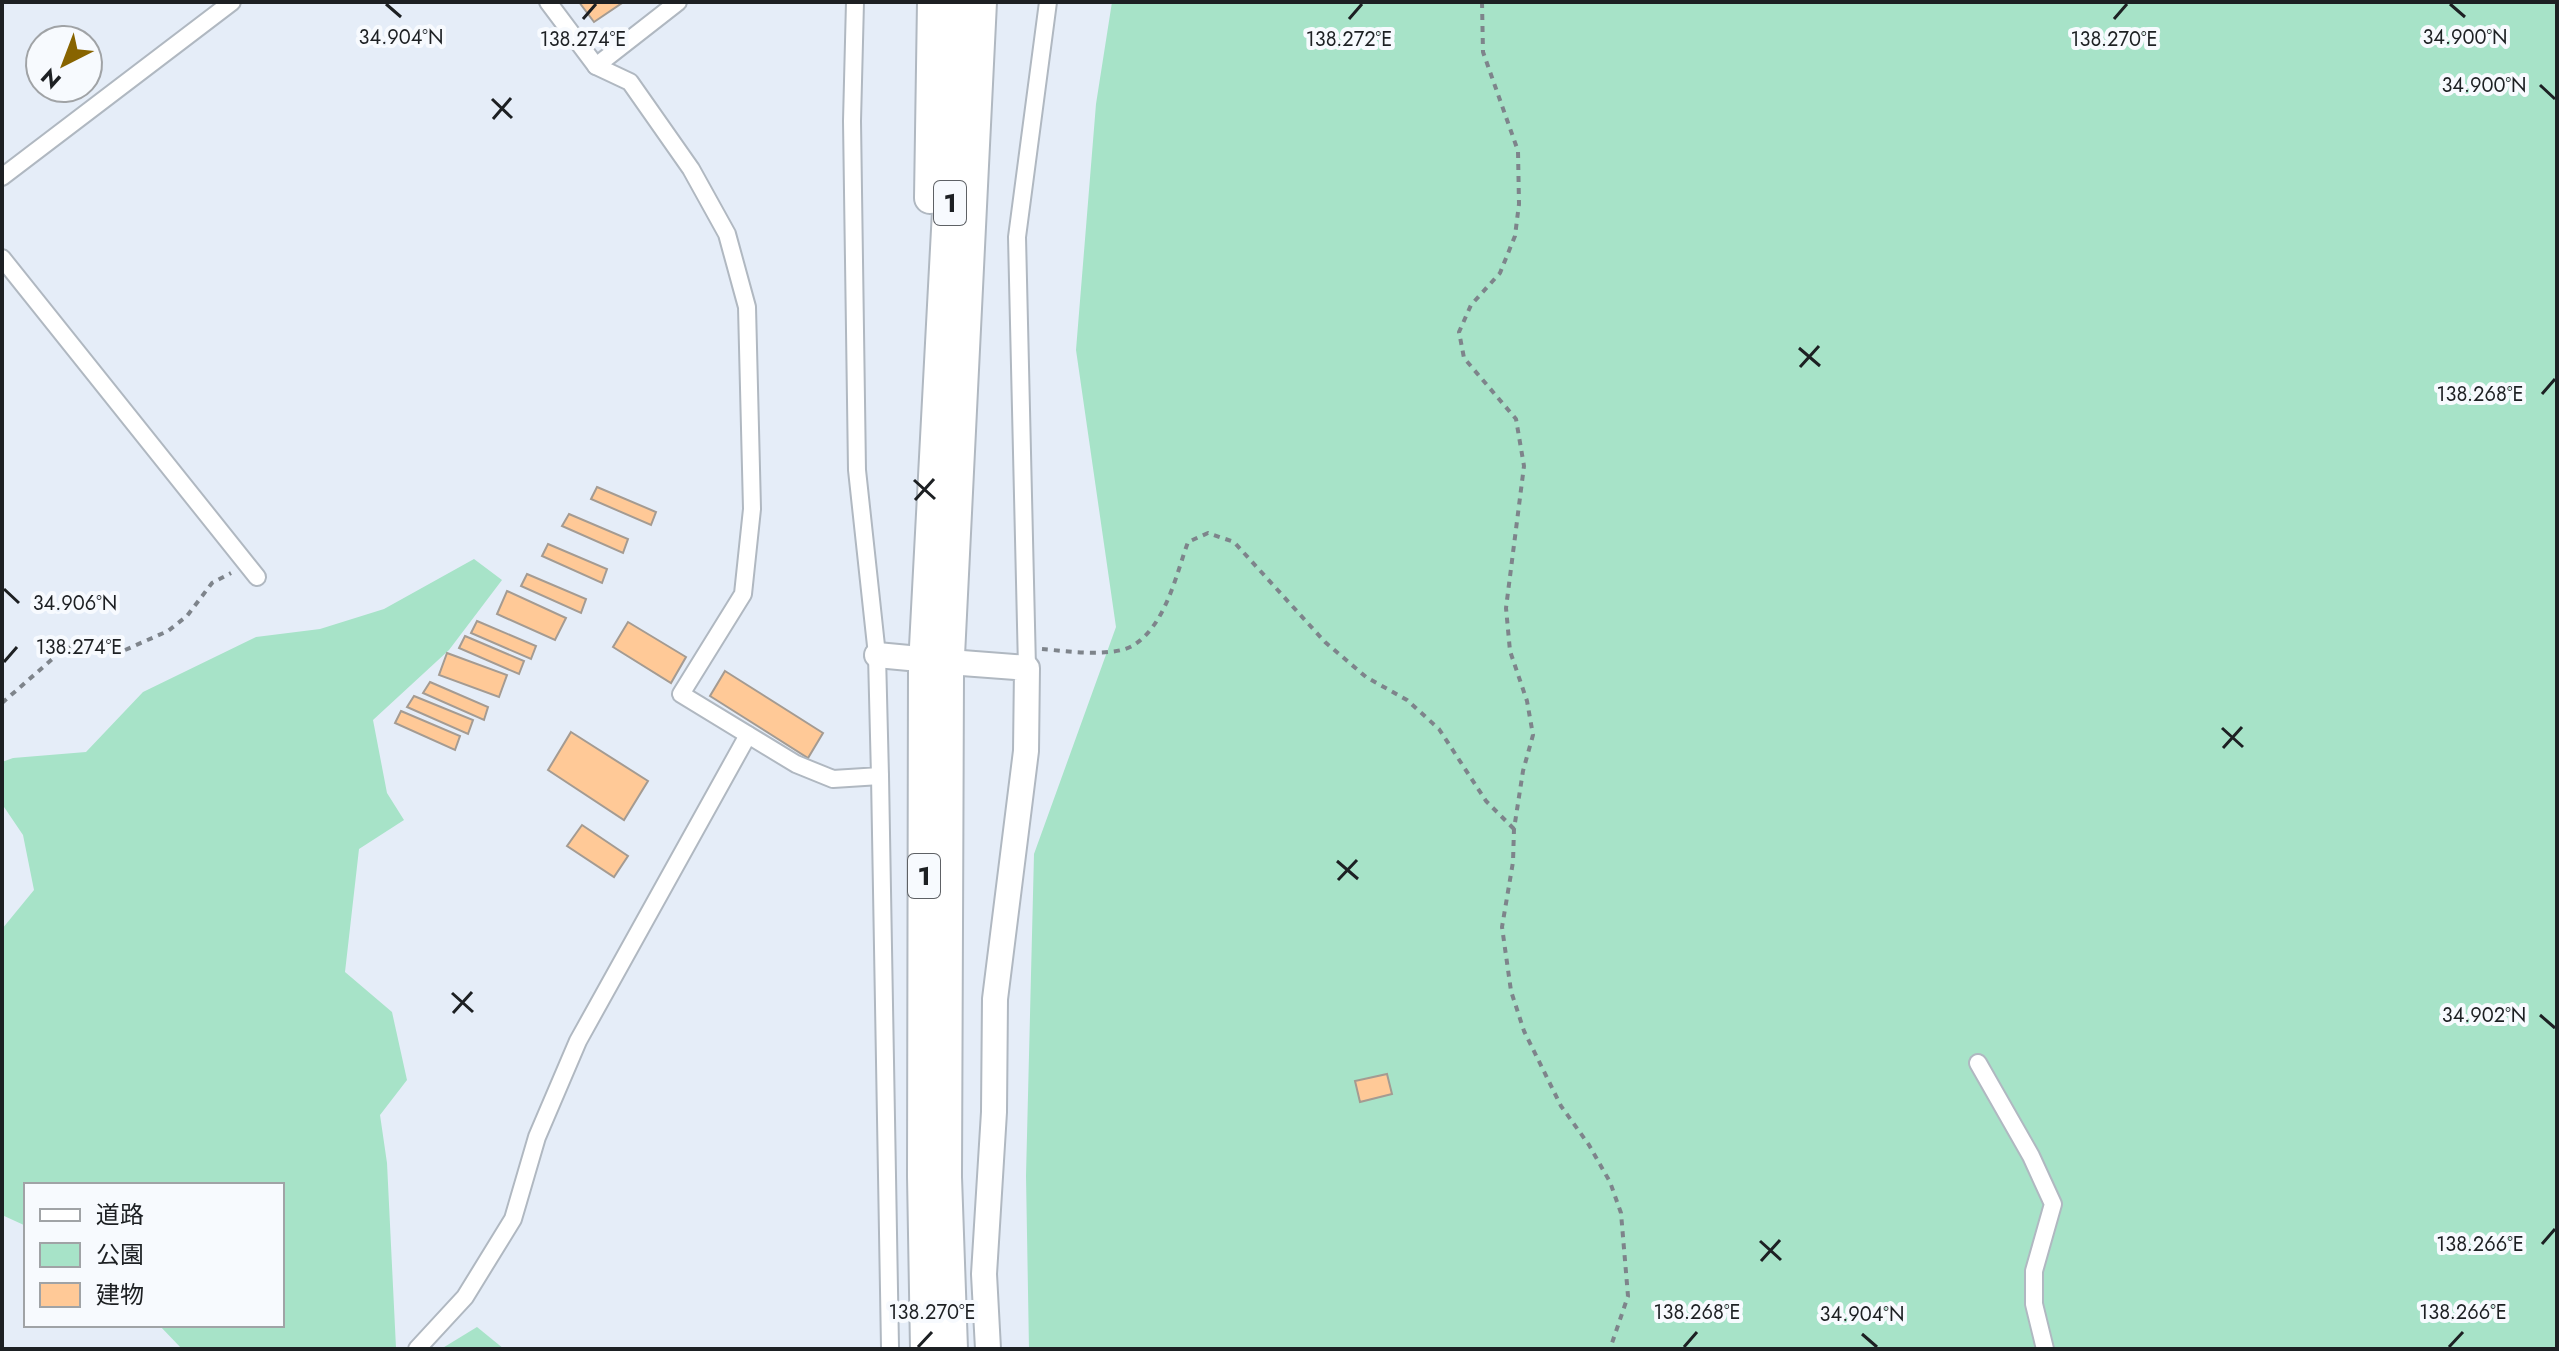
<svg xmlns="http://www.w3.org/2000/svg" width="2559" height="1351" viewBox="0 0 2559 1351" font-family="Jost,'Noto Sans JP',sans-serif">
	<rect width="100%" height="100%" fill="#e5edf8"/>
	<g fill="#a7e3c8">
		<path d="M1112 2H2557V1349H1029L1026 1176 1034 854 1116 627 1076 350 1096 104Z"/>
		<path d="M474 559 502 580 449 650 373 720 387 793 404 820 359 849 345 972 392 1012 407 1080 380 1115 387 1163 396 1348 182 1349 159 1325H282V1185H26V1226L2 1215V929L34 890 23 835 2 804V762L13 758 86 752 143 692 256 637 320 629 384 609Z"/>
		<path d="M477 1327 504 1349H441Z"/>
	</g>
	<g fill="#ffc997" stroke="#a49b92" stroke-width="2">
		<path d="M579 2H621L622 3 594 22Z"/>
		<path d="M597 487 656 512 651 525 591 499Z"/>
		<path d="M569 514 628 539 623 553 562 526Z"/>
		<path d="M548 544 607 569 602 583 542 556Z"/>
		<path d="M527 574 586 599 581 613 521 586Z"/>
		<path d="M507 591 566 618 555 640 497 614Z"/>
		<path d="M477 621 536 646 531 659 471 633Z"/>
		<path d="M628 622 686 657 671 683 613 647Z"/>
		<path d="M465 636 524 661 519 674 459 648Z"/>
		<path d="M447 653 507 675 499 697 439 675Z"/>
		<path d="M725 671 823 733 808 758 710 696Z"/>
		<path d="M430 682 488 707 484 720 423 693Z"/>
		<path d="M414 696 473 720 468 734 407 707Z"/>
		<path d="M401 711 460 736 455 750 395 723Z"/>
		<path d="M571 732 648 781 624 820 548 770Z"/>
		<path d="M582 825 628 856 614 877 567 846Z"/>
		<path d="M1387 1074 1392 1094 1360 1102 1355 1081Z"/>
	</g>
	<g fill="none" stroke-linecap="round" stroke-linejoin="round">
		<g stroke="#b0b8c1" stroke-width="20">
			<g id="street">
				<path d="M548 2 596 66 630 82 691 169 727 234 747 307 752 509 743 594 681 694 796 764 833 779 880 776 877 655 857 470 852 121 855 2"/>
				<path d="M596 66 678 2"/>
				<path d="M2 177 232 2"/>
				<path d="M2 258 257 577"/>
				<path d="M1027 668 1017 237 1048 2"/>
				<path d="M880 776 890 1347"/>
				<path d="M1978 1063 2031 1156 2053 1204 2034 1271V1304L2045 1349"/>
				<path d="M417 1349 465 1297 513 1219 537 1137 578 1041 748 735"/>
			</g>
		</g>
		<g stroke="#b0b8c1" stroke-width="28">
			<g id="secondary">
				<path d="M877 655 909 658"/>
				<path d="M962 663 1027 668 1026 751 995 999 994 1112 984 1274 988 1349"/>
			</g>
		</g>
		<g stroke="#b0b8c1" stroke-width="34">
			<g id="highway">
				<path d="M930 198 933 2"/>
				<path d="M926 1349 923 1176 924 666 959 2"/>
				<path d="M952 1349 946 1177 948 676 981 2"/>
			</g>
		</g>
		<g stroke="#7e848b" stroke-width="4" stroke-dasharray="6 6" stroke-linecap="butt">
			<path d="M1482 2 1483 52 1518 151 1519 204 1515 236 1500 273 1471 305 1459 332 1464 358 1516 419 1524 466 1506 608 1510 651 1527 701 1533 735 1523 771 1514 829 1513 862 1502 927 1511 991 1524 1031 1561 1106 1589 1145 1610 1182 1621 1213 1628 1296 1610 1349"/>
			<path d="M1042 649C1066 651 1113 658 1134 645 1166 624 1176 575 1188 542L1208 533 1234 542 1325 642 1366 677 1407 700 1439 729 1486 801 1514 829"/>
			<path d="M2 703 65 648 86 646 125 650 168 631 187 616 212 583 231 573"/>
		</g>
		<use href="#street" stroke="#fff" stroke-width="16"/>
		<use href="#secondary" stroke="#fff" stroke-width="24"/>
		<use href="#highway" stroke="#fff" stroke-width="30"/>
	</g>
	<path fill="none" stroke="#1d2023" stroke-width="3" d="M386 4 401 17M2450 4 2465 17M583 19 596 4M1349 19 1362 4M2114 19 2127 4M2540 85 2555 99M492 99 512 118M493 119 511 98M1799 348 1820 366M1800 367 1819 346M2542 394 2555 379M914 480 935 499M915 500 934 479M4 589 19 603M4 662 17 647M2222 728 2243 747M2223 748 2242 727M1337 861 1358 879M1338 880 1357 860M452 993 473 1012M453 1013 472 992M2540 1015 2555 1028M1760 1241 1781 1260M2542 1244 2555 1229M1761 1261 1780 1240M1862 1334 1877 1347M918 1347 932 1332M1684 1347 1697 1332M2449 1347 2463 1332"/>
	<g text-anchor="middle" stroke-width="8" stroke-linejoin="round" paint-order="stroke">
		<g fill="#f7fafe" stroke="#5e6165" stroke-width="2">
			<rect x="934" y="181" width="32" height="44" rx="6"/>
			<rect x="908" y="854" width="32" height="44" rx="6"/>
		</g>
		<g font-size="26" font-weight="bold" fill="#1d2023">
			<text x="950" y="212">1</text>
			<text x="924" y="885">1</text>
		</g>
	</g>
	<g font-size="20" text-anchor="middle" fill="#1d2023" stroke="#f7fafe" stroke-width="8" stroke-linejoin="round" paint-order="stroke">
		<text x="2465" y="44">34.900°N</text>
		<text x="401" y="44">34.904°N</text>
		<text x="583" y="46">138.274°E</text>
		<text x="1349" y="46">138.272°E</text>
		<text x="2114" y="46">138.270°E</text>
		<text x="2484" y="92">34.900°N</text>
		<text x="2480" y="401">138.268°E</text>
		<text x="75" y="610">34.906°N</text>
		<text x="79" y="654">138.274°E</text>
		<text x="2484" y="1022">34.902°N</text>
		<text x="2480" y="1251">138.266°E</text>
		<text x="932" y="1319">138.270°E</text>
		<text x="1697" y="1319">138.268°E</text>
		<text x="2463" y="1319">138.266°E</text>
		<text x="1862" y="1321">34.904°N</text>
	</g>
	<rect width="2559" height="1351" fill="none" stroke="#1d2023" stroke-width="8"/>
	<rect x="24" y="1183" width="260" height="144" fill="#f7fafe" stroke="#a0a3a6" stroke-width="2"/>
	<rect x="40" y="1209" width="40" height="12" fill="#ffffff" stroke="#a0a3a6" stroke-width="2"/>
	<text x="96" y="1223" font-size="24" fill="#1d2023">道路</text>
	<rect x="40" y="1243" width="40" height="24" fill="#a7e3c8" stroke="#a0a3a6" stroke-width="2"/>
	<text x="96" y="1263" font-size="24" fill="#1d2023">公園</text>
	<rect x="40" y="1283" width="40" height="24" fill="#ffc997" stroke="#a0a3a6" stroke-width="2"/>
	<text x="96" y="1303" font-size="24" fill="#1d2023">建物</text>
	<g transform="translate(64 64) rotate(222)"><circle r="38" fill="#f7fafe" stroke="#a0a3a6" stroke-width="2"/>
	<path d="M0-6L14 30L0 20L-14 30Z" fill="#886400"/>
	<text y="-12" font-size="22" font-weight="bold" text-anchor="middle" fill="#1d2023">N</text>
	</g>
</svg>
